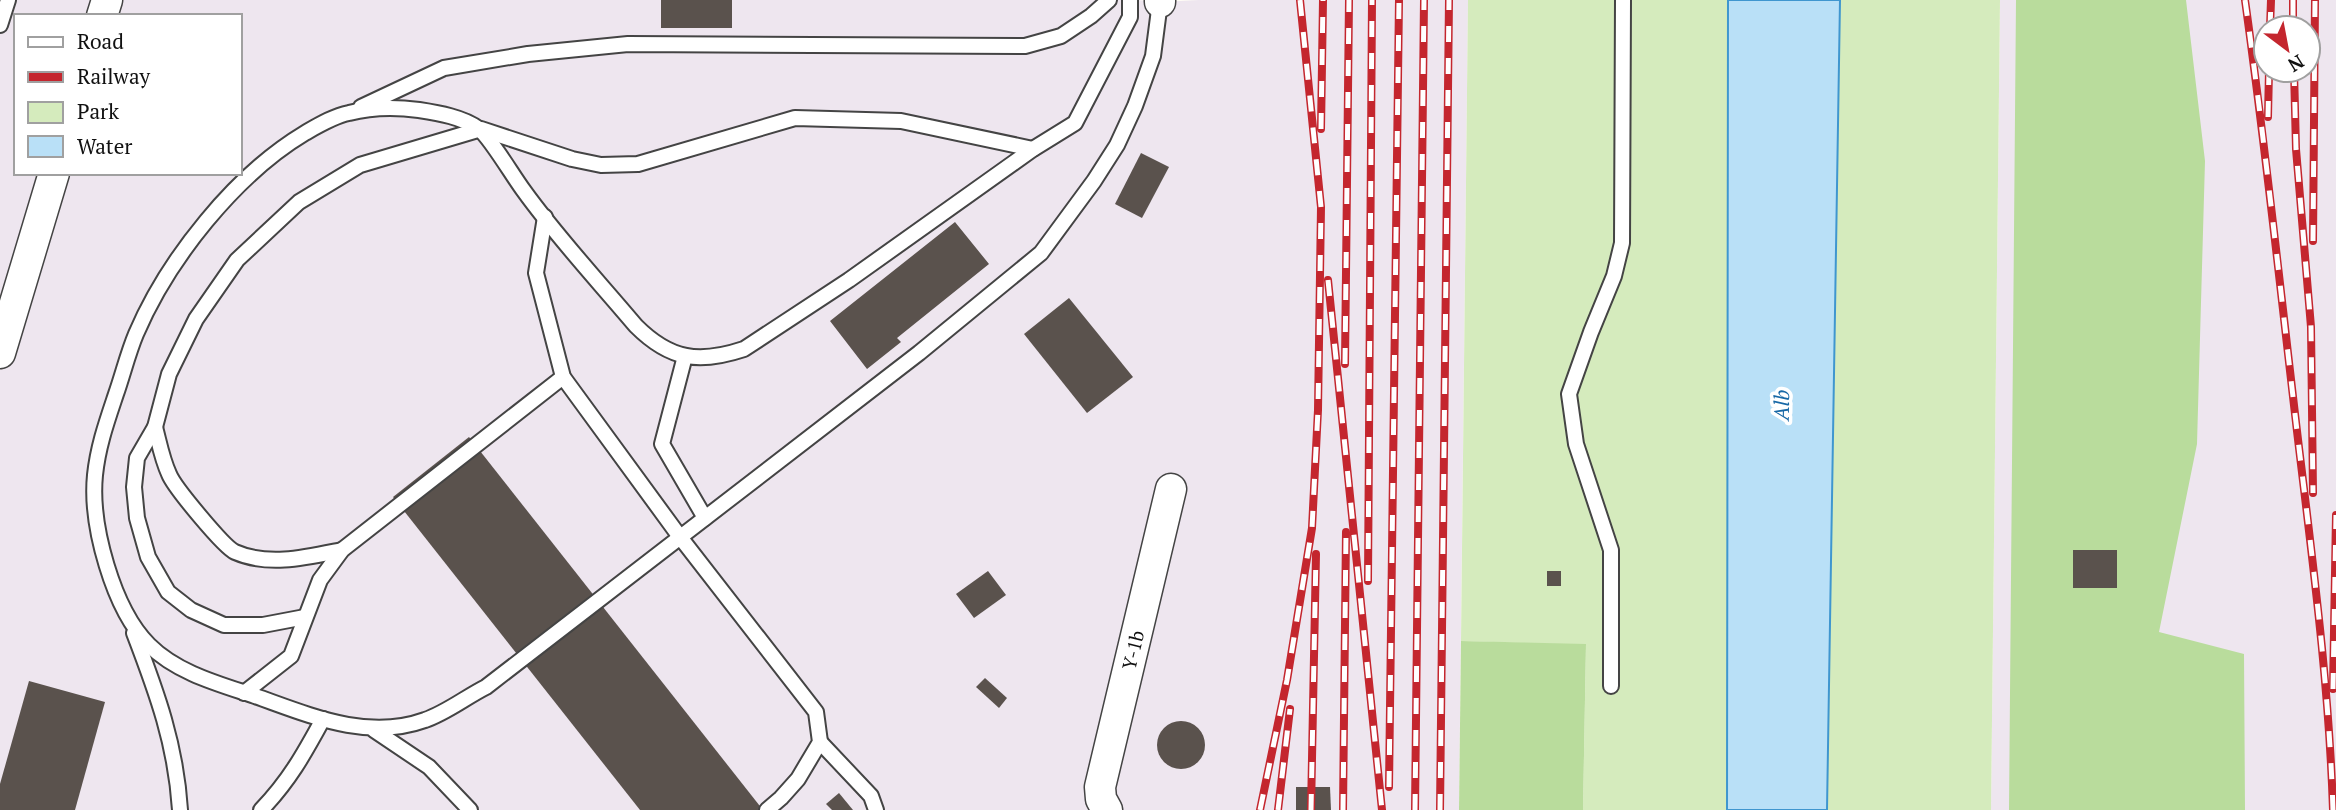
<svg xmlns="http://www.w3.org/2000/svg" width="2336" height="810" viewBox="0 0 2336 810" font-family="'PT Serif',serif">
	<rect width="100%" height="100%" fill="#fffdf5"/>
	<g fill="#eee6ef" fill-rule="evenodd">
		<path d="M0 0H1137L1160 2 1199 0H1468L1459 810H0ZM16 16H240V173H16Z"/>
		<path d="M2000 0H2336V810H1991ZM2266 28H2308V70H2266Z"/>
	</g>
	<g fill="#d5ebbd">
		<path d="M1468 0H1728L1727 810H1583L1586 645 1461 641Z"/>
		<path d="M1840 0H2000L1991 810H1827Z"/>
	</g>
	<g fill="#b9dc9c">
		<path d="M2016 0H2186L2205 161 2197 444 2159 632 2244 654 2245 810H2009Z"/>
		<path d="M1461 641 1586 644 1583 810H1459Z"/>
	</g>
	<path fill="#b9e0f7" stroke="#3f96cf" stroke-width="2" d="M1728 0H1840L1827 810H1727Z"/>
	<g fill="#5a524d">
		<rect x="661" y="0" width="71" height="28"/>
		<path d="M1141 153 1169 167 1142 218 1115 204Z"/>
		<path d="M955 222 989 264 897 338 901 342 867 369 830 321Z"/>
		<path d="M1069 298 1133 377 1087 413 1024 334Z"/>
		<path d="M469 437 763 810H640L393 497Z"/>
		<rect x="2073" y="550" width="44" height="38"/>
		<path d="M988 571 1006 595 974 618 956 594Z"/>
		<rect x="1547" y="571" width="14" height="15"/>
		<path d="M985 678 1007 698 999 708 976 687Z"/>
		<path d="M29 681 105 702 75 810H0V784Z"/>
		<circle cx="1181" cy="745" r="24"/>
		<path d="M1296 787H1330L1331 810H1296Z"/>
		<path d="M839 793 853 810H832L826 804Z"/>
	</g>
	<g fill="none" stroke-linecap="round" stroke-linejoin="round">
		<g stroke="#444" stroke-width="18">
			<g id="service">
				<path d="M1130 0V17L1075 123 1033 149 849 280 744 349C699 364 670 360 636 326 599 282 557 237 524 191 514 178 490 137 479 129 463 117 438 113 419 110 396 107 372 107 349 113 334 116 319 125 305 133 235 175 168 259 136 334 128 353 123 374 116 394 107 421 98 446 95 475 90 525 113 609 149 645 177 673 219 684 255 696 309 715 367 741 425 720 446 713 466 697 486 687L919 353 1041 253 1094 181 1117 145 1135 106 1153 56 1160 2"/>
				<path d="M0 25 8 0"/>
				<path d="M361 107 444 68 528 54 628 44 1025 46 1061 36 1091 16 1109 0"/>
				<path d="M545 217 536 273 563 377 680 537 816 712 820 742 798 779 781 798 767 810"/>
				<path d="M685 356 662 444 705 518"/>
				<path d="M155 427C159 442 162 459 169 474 174 487 224 547 235 552 269 567 308 557 342 550"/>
				<path d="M305 617 263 625H224L191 610 168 592 148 557 137 518 134 487 137 458 155 427 169 374 196 319 237 260 299 202 360 165 481 129 572 159 601 165 638 164 795 118 901 121 1033 149"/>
				<path d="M134 633C157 693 176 745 180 810"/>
				<path d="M1611 686V550L1576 444 1569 394 1591 332 1614 276 1622 243 1623 0"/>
				<path d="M244 693 291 656 320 580 342 550 563 377"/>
				<path d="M374 730 429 767 470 810"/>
				<path d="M820 742 871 796 876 810"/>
				<path d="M261 810C289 781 304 754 323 719"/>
			</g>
		</g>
		<g stroke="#444" stroke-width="33">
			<g id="minor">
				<path d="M1160 2V0"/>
				<path d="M102 16 107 0"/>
				<path d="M0 353 54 173"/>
				<path d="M1107 810 1101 799 1100 787 1171 489"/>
			</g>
		</g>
		<use href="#service" stroke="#fff" stroke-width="14"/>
		<use href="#minor" stroke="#fff" stroke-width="30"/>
		<g stroke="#c4262e" stroke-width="8">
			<g id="rail">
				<path d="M2245 0C2265 143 2280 287 2297 431 2312 557 2329 683 2333 810"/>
				<path d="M2293 0V28"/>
				<path d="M2270 28 2271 0"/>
				<path d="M2294 70 2296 149 2311 327 2313 493"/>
				<path d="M2268 117 2269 70"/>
				<path d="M1321 129 1323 0"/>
				<path d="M2313 241 2315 0"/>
				<path d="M1328 280 1382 810"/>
				<path d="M1345 364 1349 0"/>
				<path d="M1368 581 1372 0"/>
				<path d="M2333 689 2336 515"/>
				<path d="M1389 787 1399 0"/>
				<path d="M1260 810 1287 680 1312 528 1318 410 1321 207 1300 0"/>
				<path d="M1278 810 1290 709"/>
				<path d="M1311 810 1316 554"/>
				<path d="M1343 810 1346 532"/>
				<path d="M1415 810 1424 0"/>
				<path d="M1440 810 1449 0"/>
			</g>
		</g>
		<use href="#rail" stroke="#fff" stroke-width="5" stroke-dasharray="16" stroke-linecap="butt"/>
	</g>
	<g text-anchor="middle" stroke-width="7" stroke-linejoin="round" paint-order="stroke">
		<g font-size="19" fill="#111" stroke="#fff">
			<text transform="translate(1133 650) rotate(-76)" y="7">Y-1b</text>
		</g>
		<g font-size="21" font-style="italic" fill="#1768a6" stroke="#fff">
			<text transform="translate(1782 405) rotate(-89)" y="7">Alb</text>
		</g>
	</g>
	<rect x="14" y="14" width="228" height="161" fill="#ffffff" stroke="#a0a0a0" stroke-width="2"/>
	<rect x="28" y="37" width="35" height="10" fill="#ffffff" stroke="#a0a0a0" stroke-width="2"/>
	<text x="77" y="49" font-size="21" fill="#111111">Road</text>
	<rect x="28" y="72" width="35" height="10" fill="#c4262e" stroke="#a0a0a0" stroke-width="2"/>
	<text x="77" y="84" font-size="21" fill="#111111">Railway</text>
	<rect x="28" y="102" width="35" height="21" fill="#d5ebbd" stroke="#a0a0a0" stroke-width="2"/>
	<text x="77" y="119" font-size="21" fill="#111111">Park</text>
	<rect x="28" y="136" width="35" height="21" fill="#b9e0f7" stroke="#a0a0a0" stroke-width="2"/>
	<text x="77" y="154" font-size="21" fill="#111111">Water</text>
	<g transform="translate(2287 49) rotate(148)"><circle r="33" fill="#ffffff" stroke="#a0a0a0" stroke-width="2"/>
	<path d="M0-5L12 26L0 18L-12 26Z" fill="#c4262e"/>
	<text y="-10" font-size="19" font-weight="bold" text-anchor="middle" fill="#111111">N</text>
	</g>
</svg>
